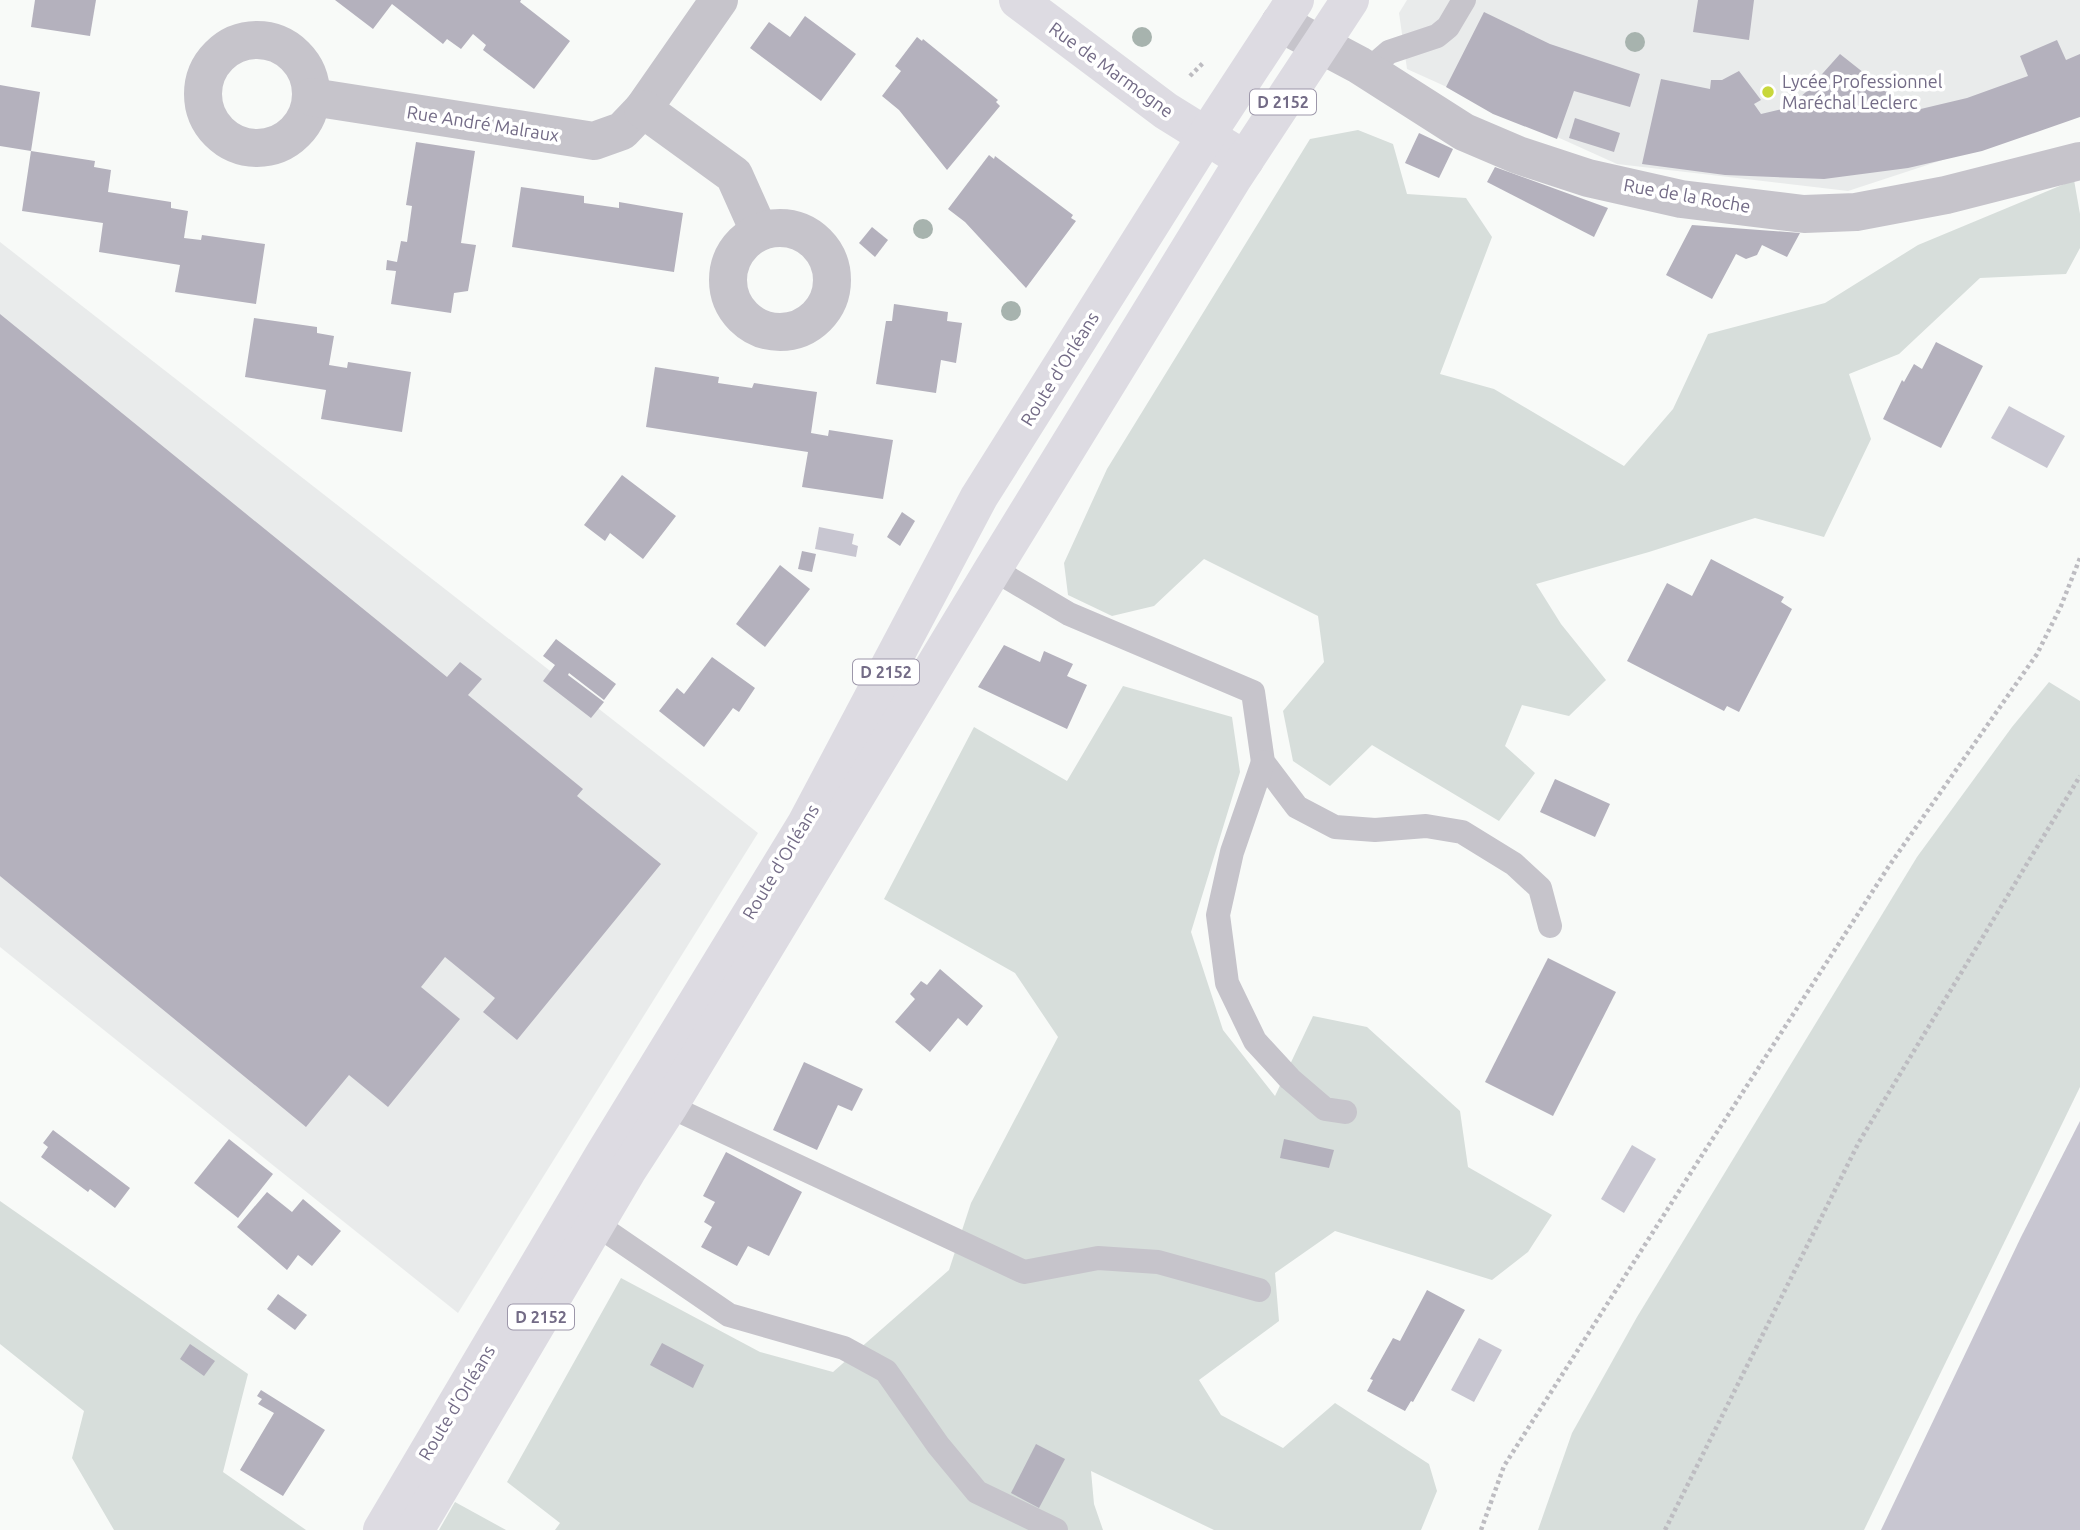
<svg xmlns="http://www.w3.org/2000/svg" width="2080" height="1530" viewBox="0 0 2080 1530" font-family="Ubuntu,sans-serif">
	<rect width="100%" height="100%" fill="#f8faf8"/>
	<g fill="#e9ebeb">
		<path d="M1407 0H2080V115L1848 191 1617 164 1407 69 1399 13Z"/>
		<path d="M0 242 758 833 458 1313 0 947Z"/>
	</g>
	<g fill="#d7dedb">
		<path d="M1358 130 1393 144 1407 194 1466 198 1492 237 1440 374 1494 389 1624 466 1673 409 1708 334 1825 303 1918 245 2074 180 2080 214V248L2066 274 1980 278 1899 354 1849 374 1871 439 1824 537 1755 518 1649 552 1536 584 1561 624 1606 680 1569 716 1522 705 1505 746 1535 773 1499 821 1372 745 1330 786 1293 761 1283 711 1324 662 1318 616 1204 559 1154 606 1112 616 1068 595 1064 563 1107 469 1310 139Z"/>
		<path d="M2049 682 2080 701V1087L1864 1530H1538L1572 1433 1637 1317 1917 857 2012 727Z"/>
		<path d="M1123 686 1232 717 1240 772 1191 932 1223 1030 1275 1096 1313 1016 1367 1027 1460 1111 1468 1167 1552 1215 1528 1252 1492 1280 1335 1231 1275 1273 1279 1321 1199 1380 1221 1415 1283 1448 1335 1403 1429 1464 1437 1491 1421 1530H1214L1091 1471 1094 1504 1103 1530H555L560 1523 507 1482 621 1278 760 1352 833 1372 949 1270 971 1203 1058 1037 1015 973 884 899 974 727 1067 781Z"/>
		<path d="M0 1201 248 1374 223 1472 306 1530H114L72 1458 84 1411 0 1344Z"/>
		<path d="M455 1502 506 1530H439Z"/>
	</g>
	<g fill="#c8c6d1">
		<path d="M2009 406 2065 436 2047 468 1991 438Z"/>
		<path d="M819 527 854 534 852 544 858 546 856 557 815 549Z"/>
		<path d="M2080 1121V1530H1881L2021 1237Z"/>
		<path d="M1632 1145 1656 1159 1624 1213 1601 1199Z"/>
		<path d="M1479 1338 1502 1350 1474 1402 1451 1390Z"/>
	</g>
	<g fill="#b4b1bd">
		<path d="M35 0H96L90 36 31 27Z"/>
		<path d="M335 0H521L520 2 570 41 534 89 483 50 486 45 473 34 461 49 447 39 443 44 392 4 373 29Z"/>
		<path d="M1698 0H1754L1749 40 1693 32Z"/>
		<path d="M1484 12 1550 44 1640 74 1630 107 1574 91 1557 139 1493 114 1446 87Z"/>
		<path d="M805 16 856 54 821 101 750 48 769 22 790 37Z"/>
		<path d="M917 37 922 41 923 39 998 100 996 102 1000 106 947 170 899 110 882 96 901 71 895 66Z"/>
		<path d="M2057 40 2066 60 2080 54V117L1982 151 1908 168 1824 179 1725 175 1642 164 1661 79 1710 89 1711 80H1722L1739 71 1761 100 1754 104 1761 114 1787 108 1806 92 1840 54 1907 107 1908 112 1967 98 2028 76 2020 56Z"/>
		<path d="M0 85 40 92 31 151 0 146Z"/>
		<path d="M1575 118 1620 133 1614 152 1569 138Z"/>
		<path d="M1419 133 1453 149 1439 178 1405 163Z"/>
		<path d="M416 142 475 151 461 243 476 245 468 291 454 293 451 313 391 304 396 271 386 270 387 260 397 262 401 241 407 242 412 206 406 205Z"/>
		<path d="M31 151 95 161 94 167 111 170 108 192 171 202V208L188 211 184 238 201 240 202 235 265 244 256 304 175 292 180 265 99 252 103 223 22 211Z"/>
		<path d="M989 155 994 159 995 156 1073 215 1071 218 1076 221 1026 288 965 222 948 209Z"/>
		<path d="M1495 167 1608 208 1594 237 1487 182Z"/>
		<path d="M521 187 584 196V203L619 208V202L683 213 674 272 512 247Z"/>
		<path d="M1692 225 1800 233 1787 257 1762 245 1757 255 1746 259 1736 254 1712 299 1666 275Z"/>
		<path d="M872 227 888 240 875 257 859 243Z"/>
		<path d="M894 304 948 312 947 321 962 323 956 363 941 360 936 393 876 384 886 321H892Z"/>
		<path d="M0 314 447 677 460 662 482 679 468 695 583 789 577 796 661 864 517 1040 483 1012 495 998 445 957 421 987 460 1019 388 1107 349 1075 306 1127 0 876Z"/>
		<path d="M254 318 317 327V333L334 336 329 365 347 368 348 362 411 372 402 432 321 419 326 390 245 377Z"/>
		<path d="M1936 342 1983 366 1941 448 1883 419 1902 380 1904 382 1914 364 1922 369Z"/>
		<path d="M655 367 719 377 718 383 752 388 754 383 817 392 811 433 828 436 829 430 893 440 883 499 802 487 808 452 646 427Z"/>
		<path d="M622 475 676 516 643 559 610 533 605 541 584 525Z"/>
		<path d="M902 512 915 521 900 546 887 537Z"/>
		<path d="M802 551 816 554 812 572 798 569Z"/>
		<path d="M1711 559 1784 597 1781 602 1792 609 1739 712 1727 706 1724 711 1627 661 1667 583 1692 596Z"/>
		<path d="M780 565 810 589 765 647 736 624Z"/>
		<path d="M556 639 616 684 604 700 569 673 568 675 604 702 591 718 543 681 555 665 543 656Z"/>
		<path d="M1004 645 1040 662 1044 651 1073 664 1067 676 1087 685 1067 729 978 687Z"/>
		<path d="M712 657 755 688 739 712 733 708 704 747 659 711 677 688 684 694Z"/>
		<path d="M1555 779 1610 804 1595 837 1540 812Z"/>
		<path d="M1548 958 1616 992 1553 1116 1485 1082Z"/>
		<path d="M940 969 983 1006 967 1026 958 1018 930 1052 895 1022 915 999 910 994 921 981 927 985Z"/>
		<path d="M804 1062 863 1089 852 1111 838 1105 817 1150 773 1130Z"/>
		<path d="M53 1130 130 1188 115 1208 90 1189 88 1192 41 1157 48 1147 43 1143Z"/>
		<path d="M229 1139 273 1174 238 1218 194 1183Z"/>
		<path d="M1284 1139 1334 1150 1329 1168 1280 1158Z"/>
		<path d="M726 1152 802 1192 769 1256 748 1246 737 1266 701 1247 712 1227 704 1222 715 1202 703 1196Z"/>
		<path d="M267 1192 292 1212 303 1199 341 1231 312 1266 298 1255 287 1270 237 1227Z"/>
		<path d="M1427 1290 1465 1310 1413 1402 1411 1401 1405 1411 1367 1391 1373 1380 1370 1379 1393 1338 1400 1341Z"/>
		<path d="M278 1294 307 1315 295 1330 267 1309Z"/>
		<path d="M662 1343 704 1365 693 1388 650 1365Z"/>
		<path d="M190 1344 215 1361 204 1376 180 1359Z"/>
		<path d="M261 1390 325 1430 283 1496 240 1470 274 1413 258 1404 262 1399 257 1396Z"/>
		<path d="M1036 1444 1065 1459 1039 1508 1011 1493Z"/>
	</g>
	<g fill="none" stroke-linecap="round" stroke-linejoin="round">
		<g stroke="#bdbcc1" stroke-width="4.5" stroke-dasharray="3.5 3.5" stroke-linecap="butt">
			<path d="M1190 76 1204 62"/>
			<path d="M1481 1530 1504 1466 1697 1163 1889 866 2037 654 2061 606 2080 558"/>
			<path d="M1665 1530 1859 1142 2080 776"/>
		</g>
		<g stroke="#c6c4cb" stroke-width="24">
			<path d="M1367 71 1389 52 1437 36 1448 27 1464 0"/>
			<path d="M993 569 1069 614 1253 692 1263 762 1297 807 1335 827 1375 830 1426 826 1462 832 1514 864 1540 888 1550 926"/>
			<path d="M1263 762 1232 852 1218 915 1227 983 1255 1041 1290 1079 1325 1109 1345 1112"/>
			<path d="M669 1106 1024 1272 1098 1258 1158 1262 1259 1290"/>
			<path d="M596 1224 729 1315 844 1348 886 1371 938 1445 977 1492 1056 1530"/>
		</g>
		<g stroke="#c6c4cb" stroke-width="38">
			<path d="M1280 23 1359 65 1464 132 1518 155 1588 178 1681 199 1804 214 1856 212 1946 195 2080 161"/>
			<circle cx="257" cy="94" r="54"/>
			<path d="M312 97 594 141 622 131 643 109 719 0"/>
			<path d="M643 109 734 175 759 231"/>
			<circle cx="780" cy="280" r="52"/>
		</g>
		<path stroke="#dddbe2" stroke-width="38" d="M1018 0 1166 111 1245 160"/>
		<g stroke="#dddbe2" stroke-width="38">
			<path d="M382 1530 603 1156 806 824 979 497 1206 136 1295 0"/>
			<path d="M415 1530 627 1171 669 1106 993 569 1233 178 1350 0"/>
		</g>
	</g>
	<g fill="#a7b3ae">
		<circle cx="1142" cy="37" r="10"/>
		<circle cx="1635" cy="42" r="10"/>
		<circle cx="923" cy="229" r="10"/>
		<circle cx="1011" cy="311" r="10"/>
	</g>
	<circle fill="#c8d73b" stroke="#fff" stroke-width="2.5" cx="1768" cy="92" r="7"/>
	<g text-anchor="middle" stroke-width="7" stroke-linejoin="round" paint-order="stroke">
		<g fill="#fff" stroke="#9d97aa" stroke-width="2">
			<rect x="1250" y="89.5" width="66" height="25" rx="5"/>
			<rect x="853" y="659.5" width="66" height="25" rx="5"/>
			<rect x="508" y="1304.5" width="66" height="25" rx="5"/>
		</g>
		<g font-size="16" font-weight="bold" fill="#736b86">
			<text x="1283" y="108">D 2152</text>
			<text x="886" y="678">D 2152</text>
			<text x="541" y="1323">D 2152</text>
		</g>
		<g font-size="18" fill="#736b86" stroke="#fff">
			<text transform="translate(1111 70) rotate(36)" y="6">Rue de Marmogne</text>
			<text transform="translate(483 124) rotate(9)" y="6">Rue André Malraux</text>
			<text transform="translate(1687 196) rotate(10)" y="6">Rue de la Roche</text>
			<text transform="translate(1060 369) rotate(-58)" y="6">Route d'Orléans</text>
			<text transform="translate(781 862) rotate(-59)" y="6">Route d'Orléans</text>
			<text transform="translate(457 1403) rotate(-59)" y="6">Route d'Orléans</text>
		</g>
		<g font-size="18" fill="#736b86" stroke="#fff" text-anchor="start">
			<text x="1782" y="88">Lycée Professionnel<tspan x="1782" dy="21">Maréchal Leclerc</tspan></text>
		</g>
	</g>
</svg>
